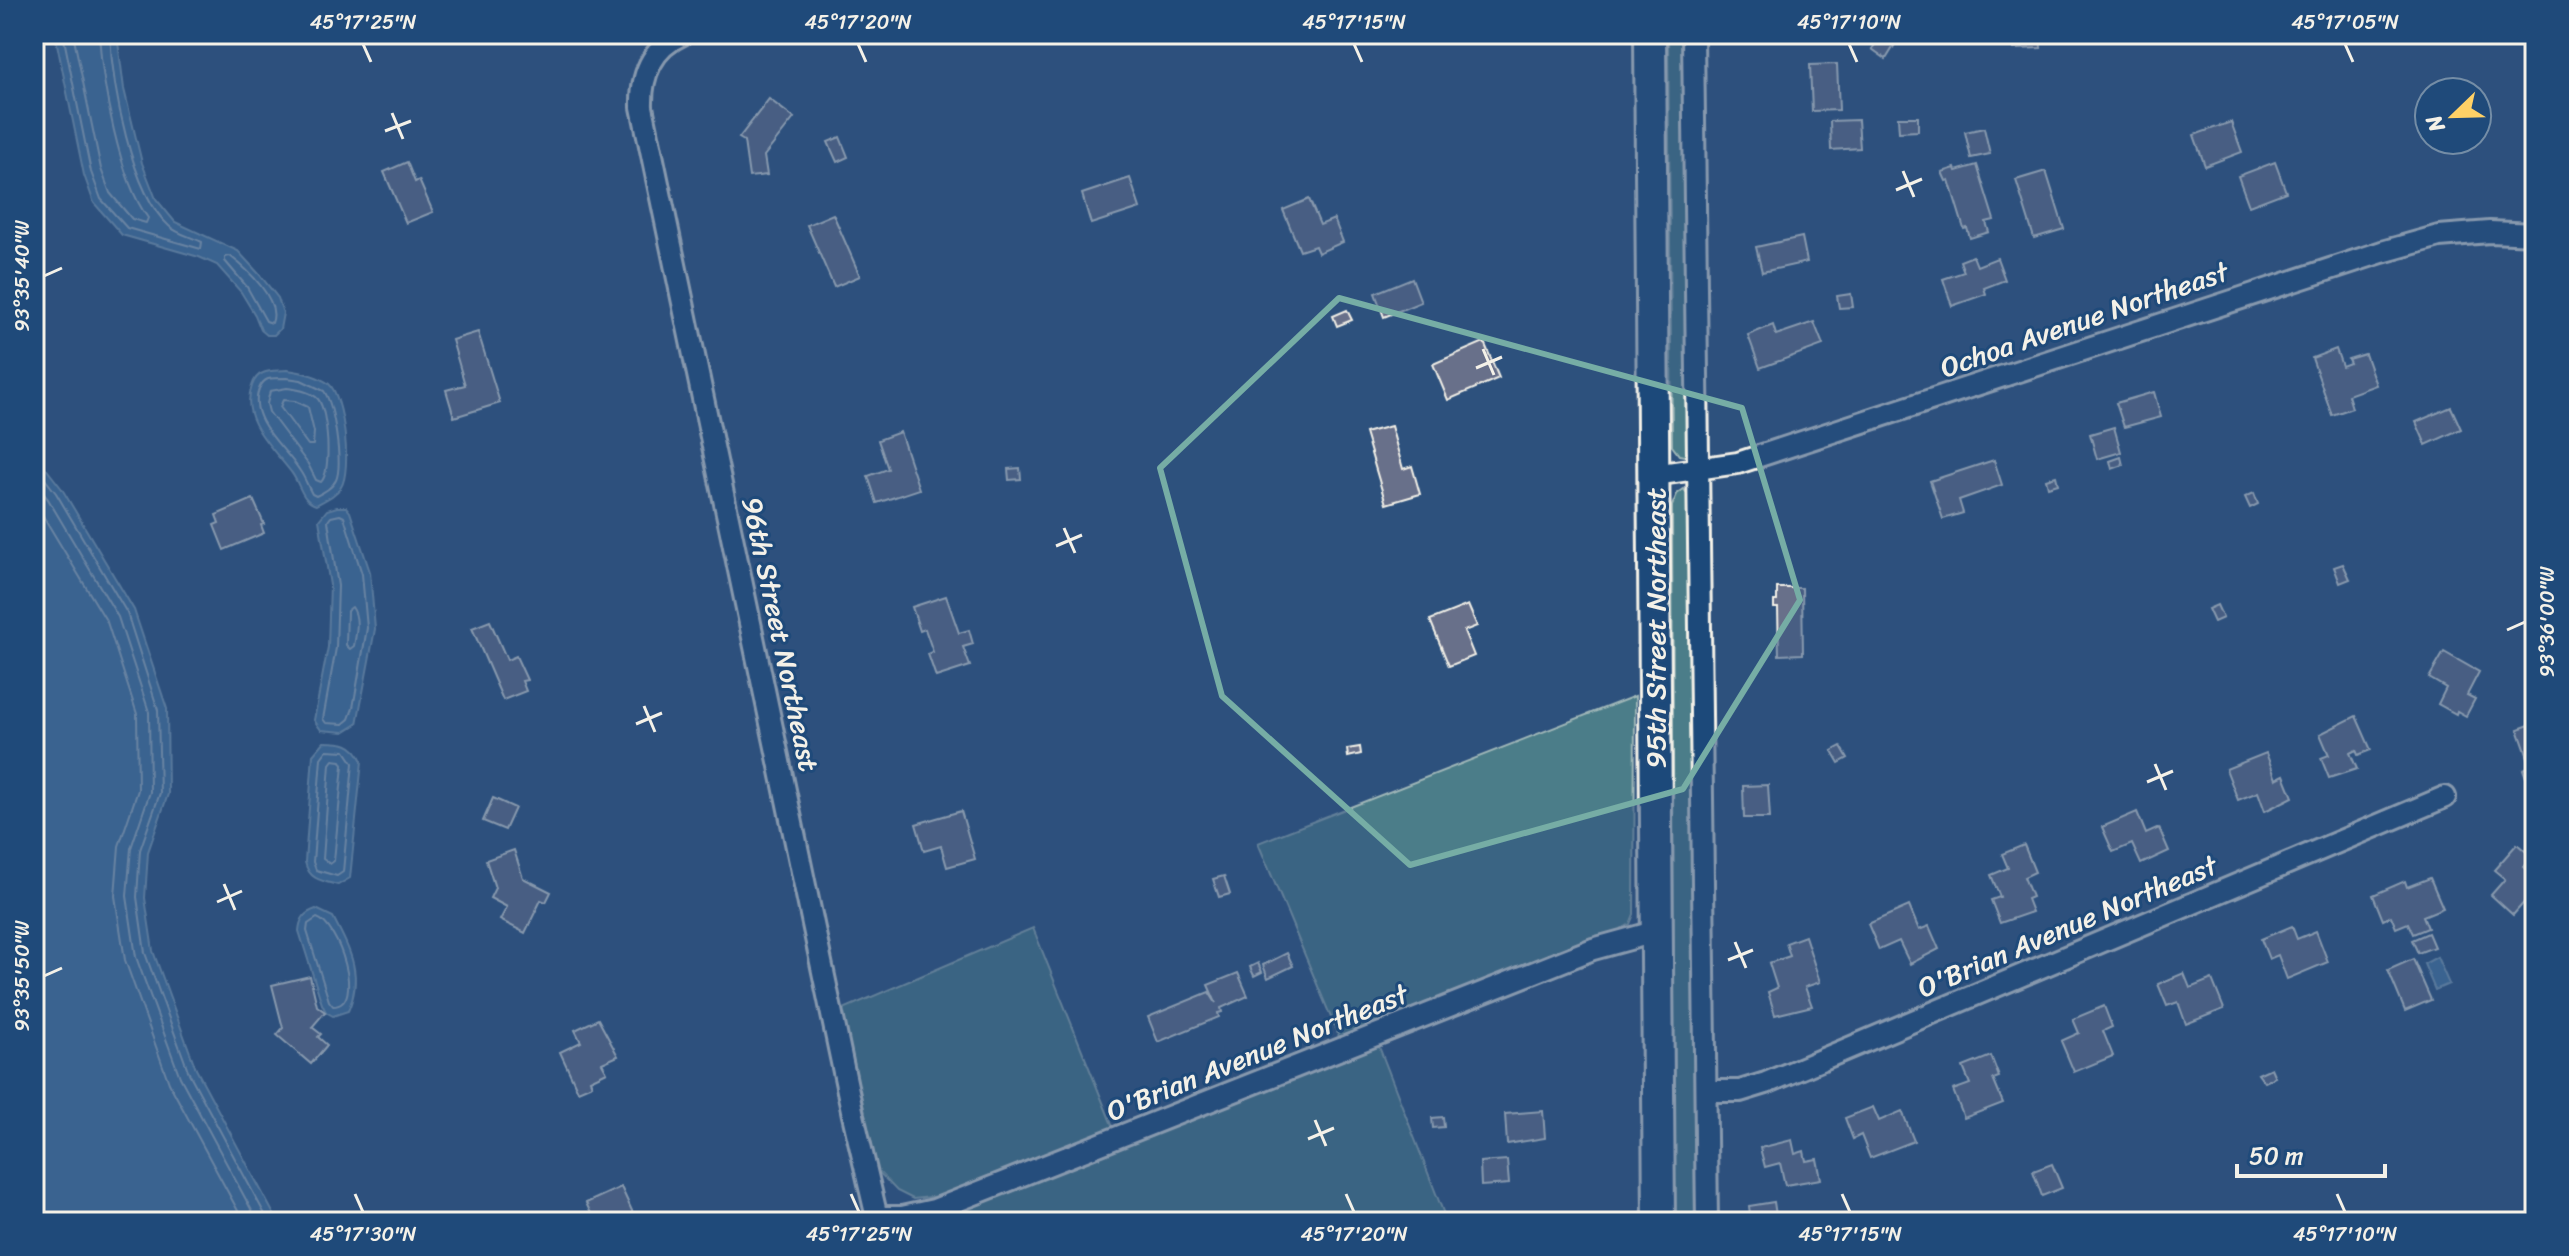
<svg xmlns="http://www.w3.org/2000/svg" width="2569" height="1256" viewBox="0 0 2569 1256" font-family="Sriracha,sans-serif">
	<rect width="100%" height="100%" fill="#2d517d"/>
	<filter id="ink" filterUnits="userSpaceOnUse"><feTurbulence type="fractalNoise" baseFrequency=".0125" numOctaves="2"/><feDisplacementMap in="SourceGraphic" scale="16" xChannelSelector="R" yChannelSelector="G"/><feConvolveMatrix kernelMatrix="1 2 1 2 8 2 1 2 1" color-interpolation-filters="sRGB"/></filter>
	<g filter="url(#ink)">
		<g fill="#4b7d89" stroke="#a0b7b8" stroke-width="2">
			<path d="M1668 34H1686L1691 450 1684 456 1679 455 1672 446Z"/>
			<path d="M1684 489 1691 500 1695 1222H1675L1672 506 1677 494Z"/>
			<path d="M1635 696 1634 914 1630 924 1620 930 1340 1039 1258 843Z"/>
			<path d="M1033 928 1114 1130 940 1196 913 1199 897 1191 875 1168 841 1010Z"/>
			<path d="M1378 1044 1447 1222H921Z"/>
		</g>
		<g fill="#497aa6" stroke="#8daac0" stroke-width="2">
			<path d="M55 34H117L124 89 142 163 156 199 175 222 238 251 259 274 278 298 283 313 280 329 274 335H267L261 330 255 315 241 292 217 265 199 257 122 235 94 203 84 175Z"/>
			<path d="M287 370C302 372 317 375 329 384 344 397 352 470 341 487 335 496 325 500 316 505 301 501 300 483 291 472 273 448 239 419 252 386 254 380 257 375 263 373 270 370 280 371 287 370Z"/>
			<path d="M34 453 62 489 134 610 167 709 168 794 148 852 145 898 153 951 196 1069 278 1222H34Z"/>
			<path d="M337 507H346L350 512 370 572 375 629 357 724 344 732 321 730 314 720 328 647 330 585 319 520 327 510Z"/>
			<path d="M324 742C343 742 354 743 362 761L350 878 338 885C322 881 309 880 305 862L313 755Z"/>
			<path d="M316 909 333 917C350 950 364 975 348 1011L333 1016 326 1012 322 1004 299 931C300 919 304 913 316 909Z"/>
			<path d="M2437 957 2449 984 2435 990 2424 964Z"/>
		</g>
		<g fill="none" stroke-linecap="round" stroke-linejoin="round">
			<g stroke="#b0c1ce" stroke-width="2">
				<path d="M63 34 91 172 101 199 127 228 201 249 202 242C192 237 177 234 169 226 131 192 112 85 110 34"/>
				<path d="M73 34 101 169 110 193 132 219 146 223 148 218C119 180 102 82 99 34"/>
				<path d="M230 256C247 269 281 300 272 323L266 321 247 287 225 261V257Z"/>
				<path d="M287 378 301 380 324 391C334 405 343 464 336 480 332 488 324 492 316 496L312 494C308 487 305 478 300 471 286 448 247 420 259 389 261 384 263 381 268 379 273 378 281 378 287 378Z"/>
				<path d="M287 388C296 389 311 391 318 399 328 411 332 472 321 482L316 480 308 464 269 412 267 404 270 391Z"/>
				<path d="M283 400 295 401 308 407 314 432 313 445H308L280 407Z"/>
				<path d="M34 465 56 493 127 613 158 710 160 793 140 850 137 897 145 953 189 1073 269 1222"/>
				<path d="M34 482 48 499 118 617 149 712 150 792 131 848 127 896 136 957 180 1077 258 1222"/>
				<path d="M34 501 107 622 137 714 138 790 119 846 115 896 125 960 169 1083 244 1222"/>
				<path d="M340 515 344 517 362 574 367 628 353 708 349 719 343 724 326 723 323 719 336 648 338 586 328 521 331 517Z"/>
				<path d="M352 607C360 618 356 634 354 646L350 649 346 645 347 611Z"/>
				<path d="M327 750 345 751 353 763 343 872 337 876 316 870 313 862 321 758Z"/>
				<path d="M333 760 341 761 343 765 334 861 330 864 323 859 330 764Z"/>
				<path d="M317 918C338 924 366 1006 333 1006L329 1001 307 931 308 924Z"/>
			</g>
		</g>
		<g fill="#676f8a" stroke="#f4f1e8" stroke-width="2">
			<path d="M1406 34H1428L1429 36 1409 43Z"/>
			<path d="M2013 34H2040L2041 48 2014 49Z"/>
			<path d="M1880 37 1894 46 1886 59 1872 49Z"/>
			<path d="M1837 64 1839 110 1812 111 1810 65Z"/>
			<path d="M769 99 794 118 764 156 767 175 749 177 744 141 739 138Z"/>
			<path d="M1898 117H1918V131L1899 132Z"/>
			<path d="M1858 120 1860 148 1831 150 1830 121Z"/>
			<path d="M2231 122 2242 152 2205 166 2194 135Z"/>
			<path d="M1984 128 1990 154 1971 158 1965 132Z"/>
			<path d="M840 137 848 157 837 162 828 142Z"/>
			<path d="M407 162 415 182 419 180 433 212 406 223 384 172Z"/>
			<path d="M2275 162 2286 192 2249 206 2238 176Z"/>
			<path d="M1977 165 1994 220 1986 222 1989 232 1970 238 1967 228 1964 229 1949 180 1946 181 1942 172 1955 168 1956 171Z"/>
			<path d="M2046 171 2064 229 2034 238 2016 180Z"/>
			<path d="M1130 178 1140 208 1091 224 1082 194Z"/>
			<path d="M1309 199 1320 225 1334 219 1343 242 1318 253 1315 246 1300 251 1283 210Z"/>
			<path d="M833 214 860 276 834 287 807 225Z"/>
			<path d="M1802 237 1807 262 1762 272 1756 247Z"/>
			<path d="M1973 256 1977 266 1997 258 2005 280 1984 288 1986 294 1952 306 1943 279 1964 272 1960 261Z"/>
			<path d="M1412 278 1421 302 1384 317 1375 293Z"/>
			<path d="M1851 294 1853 307 1839 308 1837 296Z"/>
			<path d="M1347 310 1352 320 1337 326 1333 316Z"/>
			<path d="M1814 322 1823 345 1760 368 1748 335 1773 325 1776 335Z"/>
			<path d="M478 332 500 403 454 417 446 390 465 385 452 340Z"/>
			<path d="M1484 342 1499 378 1448 400 1433 364Z"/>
			<path d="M2336 349 2342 366 2350 363 2348 359 2365 354 2376 385 2348 395 2352 408 2332 415 2312 358Z"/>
			<path d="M2154 392 2161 417 2124 427 2116 403Z"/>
			<path d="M2451 407 2461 429 2426 445 2416 422Z"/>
			<path d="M1391 426 1403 469 1412 466 1420 494 1386 504 1365 433Z"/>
			<path d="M2114 427 2121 452 2097 459 2090 434Z"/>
			<path d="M900 432 919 489 877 503 868 476 888 469 878 440Z"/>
			<path d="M2121 457 2123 465 2112 469 2110 461Z"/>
			<path d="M1994 460 2002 485 1959 500 1963 513 1943 519 1930 481Z"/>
			<path d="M1020 468 1021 479 1009 480 1008 469Z"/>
			<path d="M2056 476 2058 484 2048 487 2046 479Z"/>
			<path d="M2254 493 2258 504 2250 508 2245 497Z"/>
			<path d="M253 499 264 524 261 525 264 533 224 550 214 525 219 523 216 515Z"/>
			<path d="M2343 564 2350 579 2340 583 2334 567Z"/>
			<path d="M1777 588H1802L1803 654 1779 655 1778 608H1774V601H1777Z"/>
			<path d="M946 596 959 633 969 630 973 644 963 647 970 666 936 677 928 654 933 652 925 629 920 631 912 607Z"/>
			<path d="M1468 605 1477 626 1464 631 1474 656 1449 666 1430 620Z"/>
			<path d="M2217 605 2223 618 2214 622 2208 609Z"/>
			<path d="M490 621 507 660 516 656 527 680 522 681 526 691 503 700 472 628Z"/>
			<path d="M2444 652 2479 672 2467 695 2475 699 2466 716 2457 711 2456 714 2438 704 2446 688 2429 678Z"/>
			<path d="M2356 716 2371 750 2358 755 2356 750 2350 753 2357 769 2329 778 2321 758 2329 755 2320 734Z"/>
			<path d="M2535 723V796L2533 797 2523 769 2531 766 2518 729Z"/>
			<path d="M1841 746 1848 758 1839 763 1832 751Z"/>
			<path d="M1360 747 1361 754 1348 757 1347 749Z"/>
			<path d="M2266 753 2276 779 2284 775 2293 797 2265 811 2258 792 2238 800 2226 769Z"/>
			<path d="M1768 785 1770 818H1744L1743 786Z"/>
			<path d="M493 798 515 808 505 830 483 821Z"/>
			<path d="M961 811 975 859 947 867 941 846 924 851 916 824Z"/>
			<path d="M2137 812 2146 834 2159 828 2169 851 2141 864 2132 844 2113 852 2102 827Z"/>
			<path d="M2517 844 2532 857 2524 867 2535 877V890L2513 915 2491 895 2505 879 2494 870Z"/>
			<path d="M2024 845 2035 872 2024 877 2032 897 2027 899 2032 912 2000 923 1991 900 2000 897 1991 875 2008 868 2002 854Z"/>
			<path d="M514 850 523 878 551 892 546 902 541 900 525 933 500 920 507 907 490 898 495 888 486 860Z"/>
			<path d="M1224 876 1230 894 1219 897 1213 879Z"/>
			<path d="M2430 878 2443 908 2423 916 2428 928 2413 934 2408 923 2396 928 2391 916 2383 920 2373 895 2405 881 2407 887Z"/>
			<path d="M1909 906 1919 930 1929 926 1939 949 1910 964 1899 941 1879 950 1868 924Z"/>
			<path d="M2292 926 2297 939 2316 931 2328 962 2287 979 2278 955 2269 959 2261 939Z"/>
			<path d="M2428 933 2434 947 2418 953 2412 940Z"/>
			<path d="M1805 936 1820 982 1805 987 1812 1006 1775 1015 1768 992 1777 988 1769 963 1790 956 1786 943Z"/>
			<path d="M1287 953 1293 966 1268 978 1263 965Z"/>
			<path d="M2413 959 2431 1000 2405 1011 2388 970Z"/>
			<path d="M1258 963 1262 972 1254 976 1250 967Z"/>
			<path d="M1238 973 1248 996 1221 1008 1222 1012 1218 1013 1219 1017 1158 1042 1148 1017 1209 992 1216 1003 1208 985Z"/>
			<path d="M2184 973 2190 988 2212 979 2224 1009 2186 1024 2178 1002 2167 1006 2158 984Z"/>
			<path d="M310 976 317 1006 325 1012 312 1027 321 1034 318 1037 327 1045 311 1064 277 1035 283 1028 272 985Z"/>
			<path d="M2104 1006 2112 1027 2103 1031 2113 1056 2074 1072 2061 1041 2079 1033 2073 1019Z"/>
			<path d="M598 1019 618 1056 602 1063 607 1072 590 1080 592 1085 578 1091 560 1052 581 1042 575 1030Z"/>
			<path d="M1991 1056 1999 1077 1993 1079 2003 1103 1964 1118 1953 1090 1970 1084 1963 1067Z"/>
			<path d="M2271 1068 2275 1077 2264 1082 2258 1074Z"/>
			<path d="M1873 1107 1879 1121 1902 1111 1914 1141 1870 1158 1861 1135 1853 1139 1845 1118Z"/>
			<path d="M1543 1111 1545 1138 1507 1144 1505 1114Z"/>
			<path d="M1443 1117 1444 1127 1433 1128 1432 1118Z"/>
			<path d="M1792 1140 1795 1154 1804 1151 1806 1161 1817 1159 1821 1179 1785 1185 1780 1163 1765 1167 1760 1148Z"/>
			<path d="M1507 1160 1509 1184 1481 1186 1480 1162Z"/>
			<path d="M2052 1164 2062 1188 2042 1196 2033 1171Z"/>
			<path d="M621 1187 633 1213 628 1215 629 1222H595L586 1203Z"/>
			<path d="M1774 1202 1777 1222H1751L1749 1206Z"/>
		</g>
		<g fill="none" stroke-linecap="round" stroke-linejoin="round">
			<g stroke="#f4f1e8" stroke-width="26">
				<g id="minor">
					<path d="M683 34C652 48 641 74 642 107L853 1115 878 1222"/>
					<path d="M1693 34 1707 1222"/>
					<path d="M1654 475 1738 463 2382 252 2439 236 2490 232 2535 234"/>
					<path d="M1707 1091H1740L1766 1083 2445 797"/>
					<path d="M877 1217H902L934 1210 1593 949 1658 931"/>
				</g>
			</g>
			<g stroke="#f4f1e8" stroke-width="36">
				<path id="secondary" d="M1650 34 1659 1222"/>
			</g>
			<use href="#minor" stroke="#1f4a7a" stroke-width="20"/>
			<use href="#secondary" stroke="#1f4a7a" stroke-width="30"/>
		</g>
	</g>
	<path d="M0 0H2569V1256H0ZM1339 298 1742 408 1800 600 1683 789 1410 865 1222 696 1160 468Z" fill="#2d517d" fill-opacity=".55" fill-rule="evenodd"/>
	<path fill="none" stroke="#76ada5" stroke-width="6" stroke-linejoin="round" d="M1339 298 1742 408 1800 600 1683 789 1410 865 1222 696 1160 468Z"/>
	<path fill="none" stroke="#f4f1e8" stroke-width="3" d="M363 44 371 62M858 44 866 62M1354 44 1362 62M1849 44 1857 62M2345 44 2353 62M392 113 403 139M385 131 411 121M1903 171 1914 197M1896 190 1922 179M44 276 62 268M1483 349 1494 375M1476 368 1502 357M1064 528 1075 553M1056 546 1082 535M2507 630 2525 622M644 706 655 732M636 724 662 713M2155 764 2166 790M2147 782 2173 771M224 884 235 910M217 902 242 891M1735 942 1746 968M1728 960 1753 950M44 976 62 968M1315 1120 1326 1146M1308 1139 1334 1128M355 1194 363 1212M851 1194 859 1212M1346 1194 1354 1212M1842 1194 1850 1212M2337 1194 2345 1212"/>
	<g text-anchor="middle" stroke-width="6" stroke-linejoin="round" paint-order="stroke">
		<g font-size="28" fill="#f4f1e8" stroke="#1f4a7a">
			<text transform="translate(2084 319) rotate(-19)" y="10">Ochoa Avenue Northeast</text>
			<text transform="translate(1655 628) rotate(-90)" y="10">95th Street Northeast</text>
			<text transform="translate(781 634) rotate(78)" y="10">96th Street Northeast</text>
			<text transform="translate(2067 926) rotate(-23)" y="10">O'Brian Avenue Northeast</text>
			<text transform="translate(1257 1052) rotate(-22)" y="10">O'Brian Avenue Northeast</text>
		</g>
	</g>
	<rect width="2569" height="1256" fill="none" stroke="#1f4a7a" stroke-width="88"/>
	<g transform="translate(2453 116) rotate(247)"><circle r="38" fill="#1f4a7a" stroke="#748da6" stroke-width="2"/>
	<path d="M0-6L14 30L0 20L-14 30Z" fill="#ffd166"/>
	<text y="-12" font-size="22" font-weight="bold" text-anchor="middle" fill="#f4f1e8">N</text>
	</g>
	<path d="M2237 1164v12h148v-12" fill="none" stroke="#f4f1e8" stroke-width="4"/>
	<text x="2249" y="1164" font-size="24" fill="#f4f1e8" stroke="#1f4a7a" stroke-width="6" paint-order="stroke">50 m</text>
	<rect x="44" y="44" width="2481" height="1168" fill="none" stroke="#f4f1e8" stroke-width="3"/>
	<g font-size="20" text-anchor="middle" fill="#f4f1e8">
		<text x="363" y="29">45°17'25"N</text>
		<text x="858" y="29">45°17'20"N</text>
		<text x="1354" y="29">45°17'15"N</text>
		<text x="1849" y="29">45°17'10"N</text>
		<text x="2345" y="29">45°17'05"N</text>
		<text transform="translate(22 276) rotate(-90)" y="7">93°35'40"W</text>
		<text transform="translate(2547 622) rotate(-90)" y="7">93°36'00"W</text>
		<text transform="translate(22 976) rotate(-90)" y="7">93°35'50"W</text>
		<text x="363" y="1241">45°17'30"N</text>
		<text x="859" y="1241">45°17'25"N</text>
		<text x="1354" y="1241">45°17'20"N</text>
		<text x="1850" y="1241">45°17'15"N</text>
		<text x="2345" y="1241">45°17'10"N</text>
	</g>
</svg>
